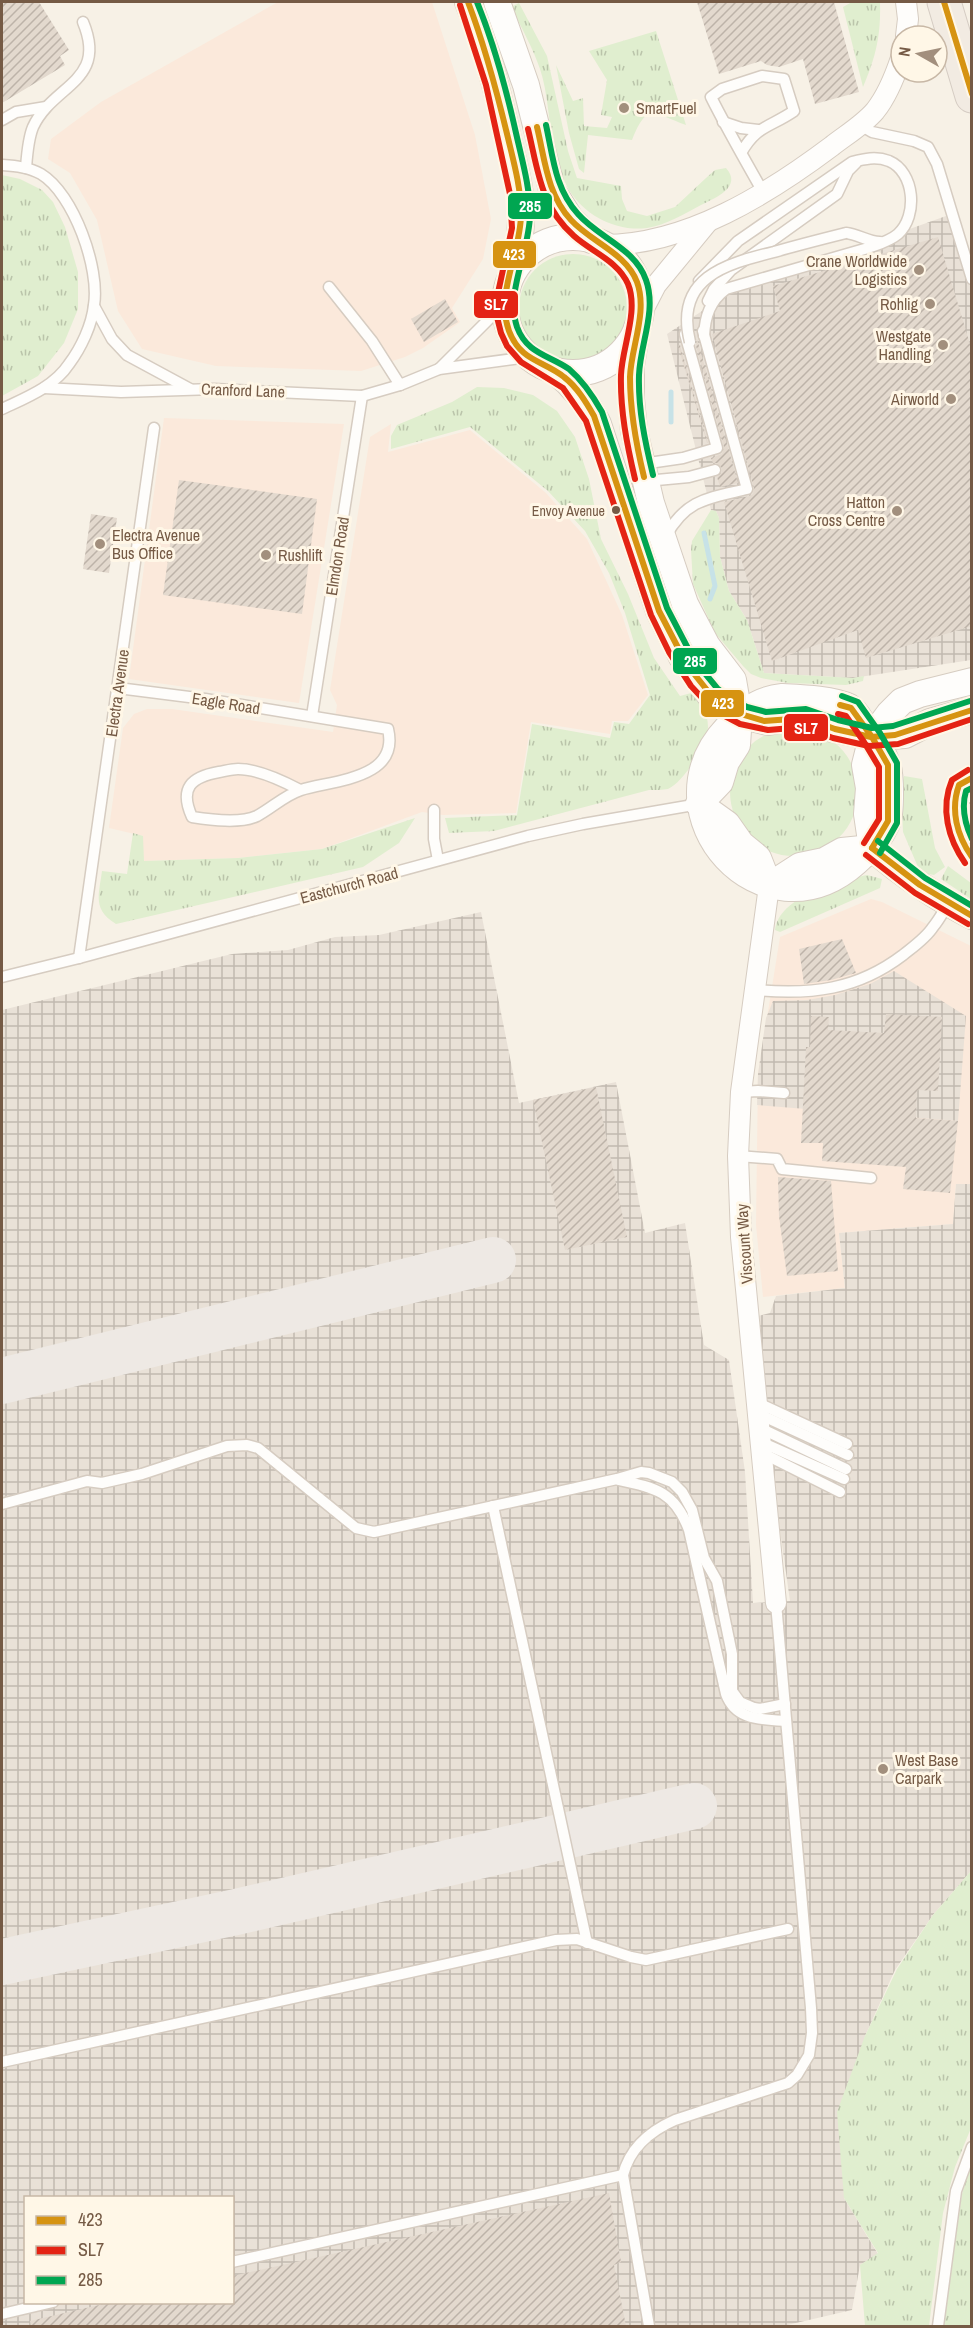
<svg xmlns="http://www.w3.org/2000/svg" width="973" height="2328" viewBox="0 0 973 2328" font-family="'Archivo Narrow',sans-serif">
	<defs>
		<pattern id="industrial-grid" width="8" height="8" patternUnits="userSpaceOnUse" patternTransform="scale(1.5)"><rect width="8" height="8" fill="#e9e1d7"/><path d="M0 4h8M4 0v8" fill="none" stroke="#c1b9b0"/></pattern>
		<pattern id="grass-tufts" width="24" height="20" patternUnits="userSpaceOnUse" patternTransform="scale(1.5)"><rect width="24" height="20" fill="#e0eecf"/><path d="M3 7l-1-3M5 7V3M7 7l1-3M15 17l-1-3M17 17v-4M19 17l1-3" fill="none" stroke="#bac4aa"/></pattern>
		<pattern id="building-hatch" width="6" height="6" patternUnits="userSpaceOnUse" patternTransform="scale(1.5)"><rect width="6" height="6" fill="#e3d9ce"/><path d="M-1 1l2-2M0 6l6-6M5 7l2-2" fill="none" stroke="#bdb3a9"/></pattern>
	</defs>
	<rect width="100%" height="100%" fill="#f7f1e6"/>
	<g fill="#fbe9db">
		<path d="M278 2H432L475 135 491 219 483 259 452 308 460 322 423 348 405 357 361 371 216 366 142 349 118 311 97 220 70 173 48 159 51 139 101 102Z"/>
		<path d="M164 418 344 424 299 703 129 679Z"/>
		<path d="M391 424 388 452 470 430 546 493 587 539 622 615 648 695 628 721H612L610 734 531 722 516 813 443 815 422 812 322 849 238 858 143 861V836L109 828 123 728 134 714 147 709H172L333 732 337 705 330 690 370 437Z"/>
		<path d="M871 899 882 902 971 946V1184H956L953 1224 839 1233 845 1288 763 1297 756 1225 758 1074 780 937Z"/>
	</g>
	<g fill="url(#industrial-grid)" fill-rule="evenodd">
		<path d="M946 216 971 283V660L853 678 764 673 747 620 729 591 720 557 719 518 716 511 711 510 667 334 728 294Z"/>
		<path d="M481 912 519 1103 616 1082 645 1233 685 1223 704 1345 729 1360 745 1472 753 1603 790 1601 750 1318 770 1313 776 1296 845 1288 839 1233 953 1224 956 1184H971V1871L933 1915 895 1970 865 2036 844 2198 878 2254 860 2265 852 2310 783 2326H2V1010L232 954 288 950 335 937 379 935ZM26 2198H232V2302H26Z"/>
		<path d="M894 971 966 1016 958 1121 757 1105 758 1074 766 1018 773 1001 807 1000 835 995 870 984Z"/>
	</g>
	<g fill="url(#grass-tufts)">
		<path d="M852 2H880C881 35 876 56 863 87L843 7Z"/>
		<path d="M519 3 547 56 568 151 577 178 621 186 622 199 627 211 647 216 675 207 706 178 715 170 726 168C743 187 715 198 701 205 684 214 666 225 647 228 617 232 585 216 569 190 561 176 557 157 553 142 548 118 548 93 540 69 533 48 521 27 511 7Z"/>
		<path d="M656 31 686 125C653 113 647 102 632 140L588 135 584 173 579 169 569 133 556 65 573 101 583 98 584 126 607 128 612 117 601 115 607 80 589 51Z"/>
		<path d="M2 175 20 179 42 190 53 202 65 227 78 272V309L64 343 38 376 2 396Z"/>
		<circle cx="573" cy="308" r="54"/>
		<path d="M477 387 504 388 533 395 557 411 575 437 589 479 601 539 628 594 654 658 680 696 695 692C702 703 708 714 708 727 707 744 684 782 668 789 663 790 655 790 649 790L494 831 449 833 445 818 517 815 532 724 610 738 614 722 629 724 650 695 625 613 609 573 585 531 548 491 470 427 391 449V436L397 425 452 402Z"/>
		<path d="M711 510 716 511 719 518 720 557 729 591 747 620 764 673 853 678 864 676 863 681 846 685 788 683 761 678 751 674 743 666 715 633 693 584 691 550 692 541Z"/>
		<circle cx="794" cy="792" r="64"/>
		<path d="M904 776 922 779 935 848 945 867 934 875 924 873 918 867 903 832 901 789Z"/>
		<path d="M415 818 399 843 363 867 116 924C92 910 99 894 102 871L127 874 133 833 143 836 144 861 238 858 322 849Z"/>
		<path d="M948 866 971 883V899L941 879Z"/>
		<path d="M867 875 882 879 880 888 780 932 775 930C778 897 839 881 867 875Z"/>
		<path d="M971 1871V2128L955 2167 943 2213 929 2326H865L860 2265 878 2253 844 2198 837 2112 865 2036 897 1969 933 1915Z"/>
		<path d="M971 2164V2326H943L962 2194Z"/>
	</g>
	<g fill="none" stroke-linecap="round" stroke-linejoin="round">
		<g stroke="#c7e2e7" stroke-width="5">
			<path d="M671 392V422"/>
			<path d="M704 533 715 586 710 599"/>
		</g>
		<g stroke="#eee9e4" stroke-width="46">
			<path d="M2 1381 493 1260"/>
			<path d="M2 1962 236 1912 694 1806"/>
		</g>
	</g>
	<g fill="url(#building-hatch)">
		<path d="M2 2H39L69 50 60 56 65 65 2 103Z"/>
		<path d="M697 2H834L859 92 815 104 803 59 779 67 767 65 761 61 719 74Z"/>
		<path d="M938 237 972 351V626L866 658 858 630 772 661 724 502 749 496 753 494 754 488 712 334 780 311 773 286Z"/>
		<path d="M445 299 458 322 424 342 411 319Z"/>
		<path d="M697 339 738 483 720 487 717 477 722 472V468L717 463H713L711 458 722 454 724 447 696 346Z"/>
		<path d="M680 345 708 443H707L678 346Z"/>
		<path d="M179 480 317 499 302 614 163 595Z"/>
		<path d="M91 514 117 518 109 573 83 569Z"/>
		<path d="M842 939 856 973 831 980 804 984 799 949Z"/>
		<path d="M886 1014 942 1017 938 1091 917 1090 916 1118 958 1121 950 1193 903 1189 906 1167 822 1161 823 1143H801L806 1047H810L811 1016 829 1017 828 1030 884 1033Z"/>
		<path d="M596 1087 627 1237 565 1250 533 1100Z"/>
		<path d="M778 1177 831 1181 838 1271 787 1276 779 1216Z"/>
		<path d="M609 2193 621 2262 614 2265 626 2326H31L30 2321 112 2302H232V2276Z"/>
	</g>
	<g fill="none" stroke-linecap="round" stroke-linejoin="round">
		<g stroke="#d6ccc1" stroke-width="13">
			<g id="service">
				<path d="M2 120 16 112 46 107"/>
				<path d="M723 122 741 128 758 130"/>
				<path d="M860 125 872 132 914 141 928 147 937 164 972 279"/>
				<path d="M741 153C757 125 769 128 794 111L784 79 762 76 722 89 711 97C727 129 745 160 763 192"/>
				<path d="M2 165C15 166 29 167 41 174 74 194 100 269 94 305 92 325 81 348 69 364 54 387 25 398 2 409"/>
				<path d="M26 168C27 155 28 139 33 127 53 84 108 82 83 22"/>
				<path d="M846 233C858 234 868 242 880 242"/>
				<path d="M699 281 738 241 852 162C864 159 876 156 889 161 915 172 918 216 898 234 890 241 879 244 868 248L726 289C710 301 705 316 704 336"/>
				<path d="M329 287 372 341 400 385"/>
				<path d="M708 301 714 289 731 270 837 194 848 171 856 163"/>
				<path d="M94 306 112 339 127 355 190 389"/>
				<path d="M439 369 490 318 505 297"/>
				<path d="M44 388 121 392 214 389 362 396 400 385 439 369 528 357"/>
				<path d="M642 464 683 458 717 448 685 334"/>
				<path d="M646 481 689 477 715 470"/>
				<path d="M666 536C686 499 709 498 747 489L703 331"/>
				<path d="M118 688 205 699 388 729C400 779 334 780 301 790 285 795 272 808 257 816 240 824 211 820 192 817 179 788 191 777 219 772 225 771 232 769 238 769 257 769 283 781 300 790"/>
				<path d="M312 716 362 396"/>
				<path d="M972 778 959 785C949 806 958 840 972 858"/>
				<path d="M963 781 972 798"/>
				<path d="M434 810V839L438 860"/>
				<path d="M79 958 154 428"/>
				<path d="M2 977 79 958 528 836 583 824 699 804"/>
				<path d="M755 990C811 995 857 990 903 955 913 947 926 938 933 927 939 920 943 912 948 904"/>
				<path d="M741 1092 758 1091 784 1093"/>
				<path d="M738 1156 777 1159 782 1169 871 1178"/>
				<path d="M758 1403 847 1444"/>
				<path d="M759 1414 848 1455"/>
				<path d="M760 1428 846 1469"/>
				<path d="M761 1442 844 1479"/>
				<path d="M762 1453 840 1492"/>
				<path d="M619 1480C656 1488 675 1492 689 1530L726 1694C736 1721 762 1719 786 1721"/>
				<path d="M2 1504 87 1481 102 1483 142 1474 227 1446 247 1445 258 1448 356 1528 374 1532 617 1479 641 1472 649 1473 672 1482 682 1492 692 1510 704 1558 717 1581 732 1654V1691L740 1702 754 1708 760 1709 785 1704"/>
				<path d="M493 1506 587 1943"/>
				<path d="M2 2062 556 1940 577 1939 631 1957 646 1960 788 1929"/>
				<path d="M232 2262 623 2175"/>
				<path d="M2 2314 53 2302"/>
				<path d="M649 2326 623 2175C630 2147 650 2131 675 2120L788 2083 797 2075 809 2055 812 2033 811 2008 776 1603"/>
				<path d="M938 2326 956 2191 972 2147"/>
			</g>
		</g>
		<g stroke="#d6ccc1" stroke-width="22">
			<g id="minor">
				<path d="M906 2 908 19 906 36"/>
				<path d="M604 245C687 245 768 194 832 146 846 135 863 125 875 111 887 96 895 76 901 58"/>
				<path d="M640 316 656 285 707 223"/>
				<path d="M769 886 741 1092 738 1156 741 1237 776 1603"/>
			</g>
		</g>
		<g stroke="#d6ccc1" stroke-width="28">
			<g id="tertiary">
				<path d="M468 2C486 46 498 92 508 139 514 164 522 191 521 217 521 235 518 253 512 271"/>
				<path d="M497 2 526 85 552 190 571 220 592 240"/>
				<circle cx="573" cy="305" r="68"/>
				<path d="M637 328 631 365V399L634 431 651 503 685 604 707 646 733 680 739 715 737 745 726 762 720 782 699 804"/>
				<path d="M555 371C574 386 587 402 598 424L659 611 682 657 712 698 739 715 768 722 789 718H806L833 729 872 737 905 735 930 722 972 710"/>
				<path d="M782 697C801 698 832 699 849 707 856 711 862 723 866 729 874 739 883 752 887 764 891 774 891 813 887 823 880 839 869 851 856 862 764 944 645 814 728 727 742 712 760 699 782 697Z"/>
				<path d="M699 804 727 824 741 844 758 858 769 886"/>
				<path d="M872 848 867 814 869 788 865 765 872 737 889 714 902 701 920 694 972 681"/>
				<path d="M872 848C903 875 935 897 972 916"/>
				<path d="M769 886 800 866 824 861 842 851 872 848"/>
			</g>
		</g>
		<g stroke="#d5ccc3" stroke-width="35">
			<path id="trunk" d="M944 2 972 96"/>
		</g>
		<use href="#service" stroke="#fefdfb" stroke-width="10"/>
		<use href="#minor" stroke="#fefdfb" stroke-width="20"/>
		<use href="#tertiary" stroke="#fefdfb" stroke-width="26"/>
		<use href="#trunk" stroke="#f2ebe2" stroke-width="33"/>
		<g stroke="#d6ccc1" stroke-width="13" stroke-linecap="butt">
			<path id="service-bridge" d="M690 342C674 278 725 264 774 252 798 245 822 239 846 233"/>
		</g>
		<use href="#service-bridge" stroke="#fefdfb" stroke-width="10"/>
		<g stroke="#fff7e7" stroke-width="10">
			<g id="bus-1">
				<path d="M468 2C485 46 497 92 508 138 514 163 521 188 521 214 521 253 495 293 509 331 521 362 543 360 564 377 577 387 586 402 594 416L659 611 687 665 711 695 726 706 744 715 764 721 805 718 835 729 871 737 895 735 972 710"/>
				<path d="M944 2 972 94"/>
				<path d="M537 127C545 160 547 194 571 220 591 242 626 253 637 282 648 312 631 347 630 377 630 411 636 444 644 477"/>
				<path d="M840 705 851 708 872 737 888 765V821L872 848"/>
				<path d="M972 778 959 785C950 810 957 836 972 857"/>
				<path d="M872 848 920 885 972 916"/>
			</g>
		</g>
		<g stroke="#fff7e7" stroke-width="10">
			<g id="bus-2">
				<path d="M460 5 486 85 510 194 512 228 496 302 497 317 501 333 507 346 521 362 563 388 586 421 651 615 669 652 691 686 705 701 721 714 740 724 768 730 804 727 833 738 869 746 898 744 972 719"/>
				<path d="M528 129C538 170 540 206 574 236 592 252 618 261 628 284 639 311 622 347 621 375 620 410 627 445 635 479"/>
				<path d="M838 714 846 716 864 742 879 767V819L864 843"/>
				<path d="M866 855 915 893 968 924"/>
				<path d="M965 863C948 839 940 808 952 780L968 770"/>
			</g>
		</g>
		<g stroke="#fff7e7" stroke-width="10">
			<g id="bus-3">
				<path d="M477 2C494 44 506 88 516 133 522 160 530 187 530 214 530 251 505 291 517 327 527 354 549 355 569 369 583 381 593 396 602 412L667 608 694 660 717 688 731 699 747 707 766 712 806 709 838 720 872 728 893 726 970 701"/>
				<path d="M546 125C553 157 555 189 578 214 599 238 635 248 646 280 657 311 640 344 639 375 638 409 645 442 653 475"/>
				<path d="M842 696 858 702 880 733 897 763V823L880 853"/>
				<path d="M972 788 966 791C961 808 965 824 972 839"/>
				<path d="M878 841 925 878 972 906"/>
			</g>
		</g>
		<use href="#bus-1" stroke="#d69311" stroke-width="6"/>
		<use href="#bus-2" stroke="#e42313" stroke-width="6"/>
		<use href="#bus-3" stroke="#00a651" stroke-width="6"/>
	</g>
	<g fill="#a28f7d" stroke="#fff7e7" stroke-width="2">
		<circle cx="624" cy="108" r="6"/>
		<circle cx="919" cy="270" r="6"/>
		<circle cx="930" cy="304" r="6"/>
		<circle cx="943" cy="345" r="6"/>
		<circle cx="951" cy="399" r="6"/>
		<circle cx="897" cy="511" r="6"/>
		<circle cx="100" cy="544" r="6"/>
		<circle cx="266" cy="555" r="6"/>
		<circle cx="883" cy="1769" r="6"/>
	</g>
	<circle fill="#755a45" stroke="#fff7e7" stroke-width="2" cx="616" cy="510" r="5"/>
	<g text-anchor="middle" stroke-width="6" stroke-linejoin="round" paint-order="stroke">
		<g font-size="14" fill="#755a45" stroke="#fff7e7" text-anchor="end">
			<text x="605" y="516">Envoy Avenue</text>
		</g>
		<g font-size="16" fill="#755a45" stroke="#fff7e7" text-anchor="end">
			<text x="636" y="114" text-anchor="start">SmartFuel</text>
			<text x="907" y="267">Crane Worldwide<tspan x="907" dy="18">Logistics</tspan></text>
			<text x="918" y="310">Rohlig</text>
			<text x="931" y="342">Westgate<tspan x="931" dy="18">Handling</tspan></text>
			<text x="939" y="405">Airworld</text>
			<text x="885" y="508">Hatton<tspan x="885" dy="18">Cross Centre</tspan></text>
			<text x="112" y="541" text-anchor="start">Electra Avenue<tspan x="112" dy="18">Bus Office</tspan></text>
			<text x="278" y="561" text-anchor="start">Rushlift</text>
			<text x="895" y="1766" text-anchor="start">West Base<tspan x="895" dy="18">Carpark</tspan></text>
		</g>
		<g font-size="16" fill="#755a45" stroke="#fff7e7">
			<text transform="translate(243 390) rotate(2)" y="6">Cranford Lane</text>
			<text transform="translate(337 556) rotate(-81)" y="6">Elmdon Road</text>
			<text transform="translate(117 693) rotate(-82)" y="6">Electra Avenue</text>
			<text transform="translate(226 703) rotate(9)" y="6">Eagle Road</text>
			<text transform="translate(349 885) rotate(-15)" y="6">Eastchurch Road</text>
			<text transform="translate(744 1244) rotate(-94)" y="6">Viscount Way</text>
		</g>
	</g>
	<g stroke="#fff7e7" stroke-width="2">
		<rect x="507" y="192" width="46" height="28" rx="6" fill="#00a651"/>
		<rect x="492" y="240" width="45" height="29" rx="6" fill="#d69311"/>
		<rect x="473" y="290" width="46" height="29" rx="6" fill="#e42313"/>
		<rect x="672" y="647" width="46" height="28" rx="6" fill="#00a651"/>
		<rect x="700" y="689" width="45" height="29" rx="6" fill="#d69311"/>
		<rect x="783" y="713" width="46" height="29" rx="6" fill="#e42313"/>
	</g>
	<g font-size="16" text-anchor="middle" font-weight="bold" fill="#fff">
		<text x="530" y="212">285</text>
		<text x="514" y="260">423</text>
		<text x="496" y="310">SL7</text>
		<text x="695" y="667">285</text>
		<text x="723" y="709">423</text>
		<text x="806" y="734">SL7</text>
	</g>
	<rect width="973" height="2328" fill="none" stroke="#755a45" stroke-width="6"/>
	<rect x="24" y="2196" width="210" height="108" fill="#fff7e7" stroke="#c8b8a6" stroke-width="1.5"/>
	<rect x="36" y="2216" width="30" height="9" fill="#d69311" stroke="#c8b8a6" stroke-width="1.5"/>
	<text x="78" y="2226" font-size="18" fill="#755a45">423</text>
	<rect x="36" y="2246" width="30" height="9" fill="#e42313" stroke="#c8b8a6" stroke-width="1.5"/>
	<text x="78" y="2256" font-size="18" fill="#755a45">SL7</text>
	<rect x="36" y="2276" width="30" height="9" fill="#00a651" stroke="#c8b8a6" stroke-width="1.5"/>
	<text x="78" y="2286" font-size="18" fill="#755a45">285</text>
	<g transform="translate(919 54) rotate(279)"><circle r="28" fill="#fff7e7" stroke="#c8b8a6" stroke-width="1.5"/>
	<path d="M0-4.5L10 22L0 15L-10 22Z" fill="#a28f7d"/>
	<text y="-9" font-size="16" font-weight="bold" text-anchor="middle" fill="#755a45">N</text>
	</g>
</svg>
